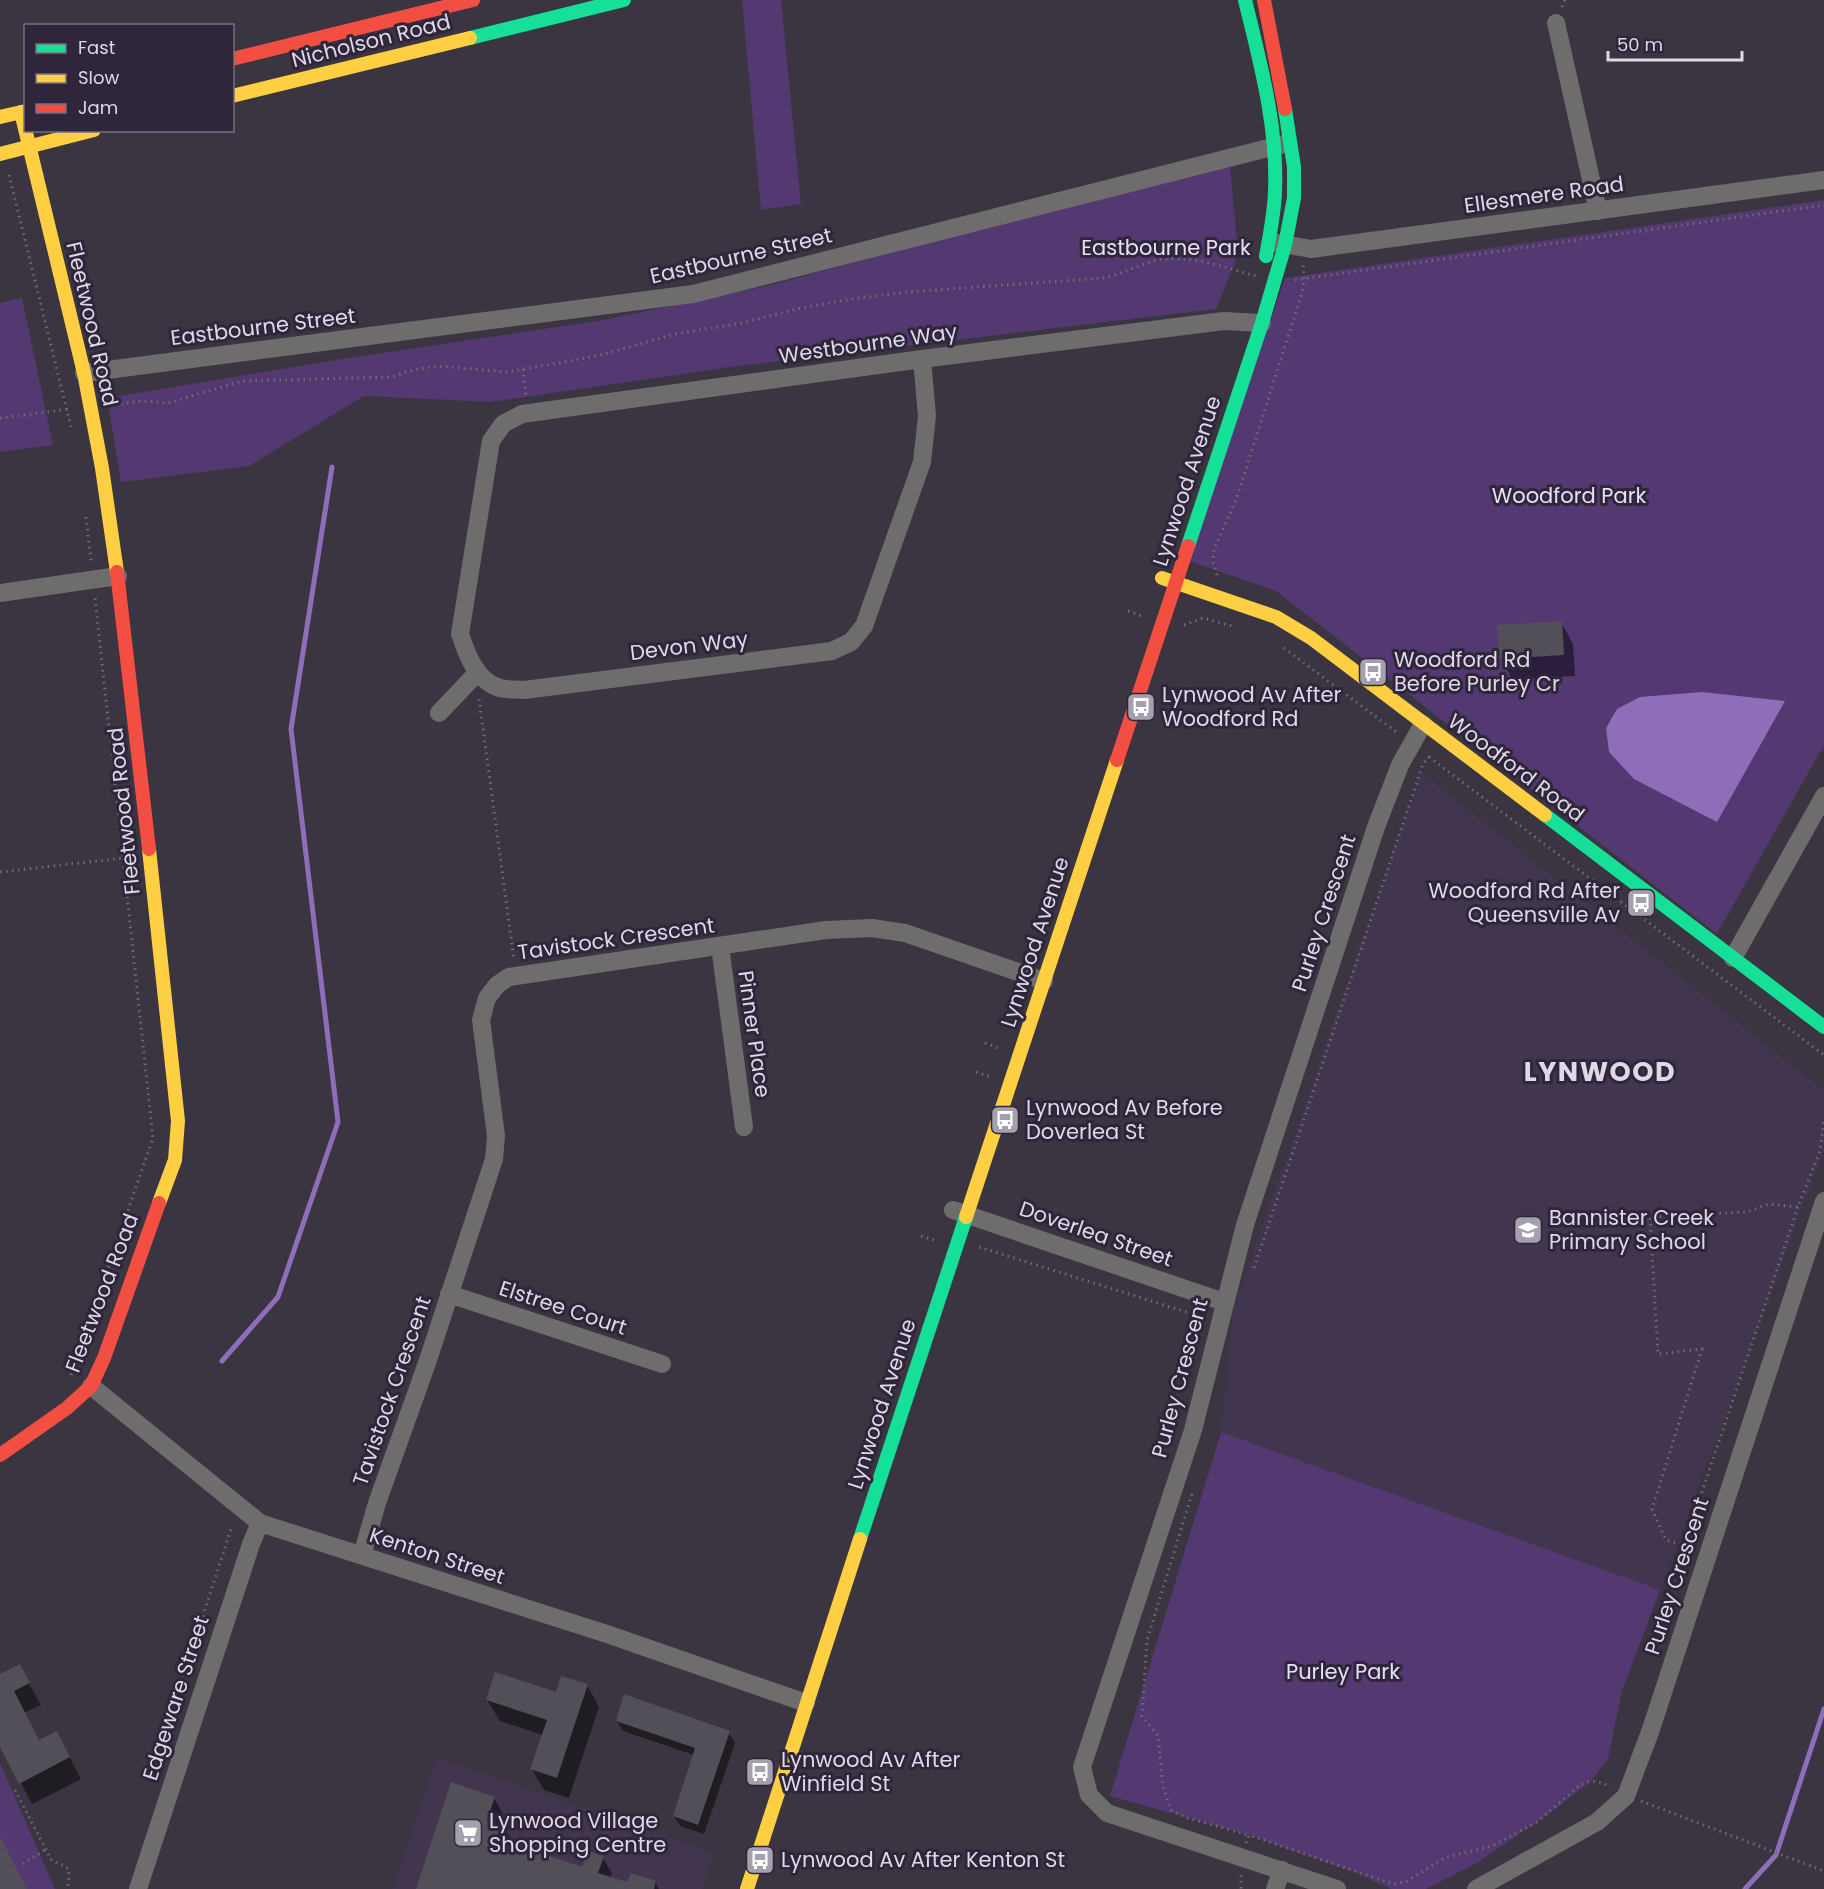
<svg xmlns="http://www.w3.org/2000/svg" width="1824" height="1889" viewBox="0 0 1824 1889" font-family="Poppins,sans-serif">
	<rect width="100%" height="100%" fill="#3a3541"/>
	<g fill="#41354f">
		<path d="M1421 772 1824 1090V1152L1660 1590 1221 1432 1233 1309Z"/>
		<path d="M436 1757 714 1853 702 1889H392Z"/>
	</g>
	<g fill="#543871">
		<path d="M742 0H781L801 204 761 210Z"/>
		<path d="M1230 163 1238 255 1216 309 738 366 491 402 364 396 249 466 121 482 107 398 342 359 598 321 763 287Z"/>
		<path d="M1824 200V745L1717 934 1276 591 1189 561 1285 278Z"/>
		<path d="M22 298 53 445 0 452V303Z"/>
		<path d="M1221 1432 1660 1590 1622 1691 1608 1759 1591 1781 1549 1814 1475 1864 1426 1889H1391L1354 1872 1249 1835 1110 1796Z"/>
		<path d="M0 1763 55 1889H0Z"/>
	</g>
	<path fill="#906db9" d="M1702 692 1785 701 1717 822 1634 779 1609 752 1606 728 1617 709 1640 697Z"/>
	<g fill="#0007">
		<path d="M1561 622 1573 644 1575 676 1513 680 1501 659Z"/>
		<path d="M19 1666 41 1705 24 1713 39 1742 68 1754 81 1779 32 1804 0 1744V1676Z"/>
		<path d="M587 1685 599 1707 569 1798 544 1790 532 1769 543 1735 500 1721 487 1700 557 1694Z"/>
		<path d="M617 1721 729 1733 735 1743 704 1834 680 1826 674 1816 694 1755 623 1731Z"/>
		<path d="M494 1798 503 1814 499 1825 504 1827 513 1843 512 1845 583 1869 603 1858 612 1873 610 1878 628 1884 655 1882 659 1889H417Z"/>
	</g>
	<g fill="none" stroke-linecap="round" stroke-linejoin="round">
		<g stroke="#906db9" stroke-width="5">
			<path d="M222 1361 278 1297 338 1122 291 729 332 467"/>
			<path d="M1745 1889 1776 1855 1824 1709"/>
		</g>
	</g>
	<g fill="#534f59">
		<path d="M1562 621 1564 655 1499 659 1497 625Z"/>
		<path d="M20 1664 30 1683 14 1691 39 1740 57 1731 70 1757 19 1784 0 1747V1674Z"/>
		<path d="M495 1672 556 1692 561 1676 588 1684 557 1778 530 1769 547 1720 486 1700Z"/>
		<path d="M624 1694 730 1731 698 1825 673 1816 695 1748 616 1721Z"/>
		<path d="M451 1782 495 1797 487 1820 505 1826 500 1839 582 1867 587 1851 604 1856 598 1873 627 1882 631 1873 656 1881 654 1889H416Z"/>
		<path d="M0 1836 27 1889H0Z"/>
	</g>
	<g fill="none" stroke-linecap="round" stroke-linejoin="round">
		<g stroke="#706d71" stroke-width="3" stroke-dasharray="1.5 4.5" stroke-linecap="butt">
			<path d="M1562 7 1565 0"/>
			<path d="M9 175 72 431"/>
			<path d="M1295 280 1824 205"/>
			<path d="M523 369 526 397"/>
			<path d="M109 405 143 401 168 403 242 381 391 377 413 370 438 366 507 372 597 356 675 334 742 323 801 308 851 299 907 292 1104 278C1122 274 1140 264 1158 260 1190 254 1225 268 1256 276"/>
			<path d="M0 418 70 409"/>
			<path d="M86 517 91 561"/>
			<path d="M1217 575 1213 562 1214 549 1236 500 1302 293 1304 279 1303 264"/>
			<path d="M1128 611 1144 617"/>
			<path d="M1184 625 1203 618 1232 626"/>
			<path d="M1284 648 1399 734"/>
			<path d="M479 699 514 960"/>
			<path d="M1429 757 1824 1055"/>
			<path d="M0 872 123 858"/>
			<path d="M985 1043 998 1048"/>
			<path d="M976 1072 991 1077"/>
			<path d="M1798 1207 1684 1545 1666 1540 1652 1509 1702 1349 1658 1354 1650 1217 1747 1212 1768 1204 1798 1207 1820 1151 1824 1118"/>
			<path d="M921 1236 938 1241"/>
			<path d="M979 1247 1205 1318"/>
			<path d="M1254 1268 1423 764 1429 757 1426 754"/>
			<path d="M71 1375 153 1138 95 598"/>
			<path d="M1192 1494 1147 1640 1142 1716 1158 1736 1163 1787 1171 1810 1187 1818 1249 1835"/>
			<path d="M199 1628 231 1529"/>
			<path d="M15 1790 52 1861 65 1866 69 1870 68 1889"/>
			<path d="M1641 1801 1824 1871"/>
			<path d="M1246 1843 1249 1835 1393 1884 1407 1881 1446 1857 1492 1846 1537 1822 1581 1784 1591 1781 1605 1784 1610 1788"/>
			<path d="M23 1864 46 1849"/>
			<path d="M1241 1875V1889"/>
		</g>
		<g stroke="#6e6c6d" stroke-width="18">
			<path d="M1556 23 1598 211"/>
			<path d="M1273 242 1311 249 1824 180"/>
			<path d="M922 359 927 416 922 462 864 626 851 642 832 651 524 690C517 689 507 690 500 688 476 681 467 655 460 634L491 441 503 424 522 414 922 359 1224 321 1262 323"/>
			<path d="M84 373 693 294 1284 144"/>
			<path d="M0 593 118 576"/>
			<path d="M439 713 478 672"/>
			<path d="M720 946 744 1127"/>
			<path d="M1733 958 1824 796"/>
			<path d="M953 1210 1224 1302"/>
			<path d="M449 1294 662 1364"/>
			<path d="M91 1386 260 1523 607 1634 806 1703"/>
			<path d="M362 1555 377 1503 427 1363 494 1159 496 1136 481 1020 487 998 497 985 509 977 826 930 872 928 905 933 1044 981"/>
			<path d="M138 1889 251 1544 260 1523"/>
			<path d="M1275 1889 1282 1870"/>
			<path d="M1337 1889 1107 1813 1089 1795 1082 1767 1193 1430 1245 1225 1376 827 1400 765 1423 724"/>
			<path d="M1476 1889 1597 1822 1626 1796 1650 1732 1824 1201"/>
		</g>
		<g stroke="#16e098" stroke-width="14">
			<path d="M1245 0C1260 62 1278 127 1275 192 1274 214 1270 235 1266 256"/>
			<path d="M470 38 624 0"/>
			<path d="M1188 546 1262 323 1285 245 1294 198V167L1285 109"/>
			<path d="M1545 815 1824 1027"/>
			<path d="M860 1539 966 1217"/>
		</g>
		<g stroke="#ffcf43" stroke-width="14">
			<path d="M232 96 470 38"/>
			<path d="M21 112 84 373 102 468 117 572"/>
			<path d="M0 117 26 111"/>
			<path d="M0 154 94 130"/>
			<path d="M1162 578 1276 617 1311 638 1545 815"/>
			<path d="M149 849 178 1121 175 1160 159 1203"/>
			<path d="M966 1217 1117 760"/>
			<path d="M747 1889 860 1539"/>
		</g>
		<g stroke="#f24e42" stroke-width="14">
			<path d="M1264 0 1285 109"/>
			<path d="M232 59 473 0"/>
			<path d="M117 572 149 849"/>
			<path d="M1117 760 1188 546"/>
			<path d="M0 1455 67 1408 91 1386 104 1358 159 1203"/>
		</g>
	</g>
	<defs>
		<g id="bus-square" transform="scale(1.5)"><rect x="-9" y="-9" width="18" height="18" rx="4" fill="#a5a0ad" stroke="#2f263b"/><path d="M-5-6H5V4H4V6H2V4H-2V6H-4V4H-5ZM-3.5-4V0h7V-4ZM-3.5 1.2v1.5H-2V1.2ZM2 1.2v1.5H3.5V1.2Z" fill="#fff"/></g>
		<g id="school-square" transform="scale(1.5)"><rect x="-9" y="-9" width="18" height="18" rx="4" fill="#a5a0ad" stroke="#2f263b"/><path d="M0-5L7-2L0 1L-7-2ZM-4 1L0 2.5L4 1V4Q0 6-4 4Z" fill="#fff"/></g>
		<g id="supermarket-square" transform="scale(1.5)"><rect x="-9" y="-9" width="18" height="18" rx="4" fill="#a5a0ad" stroke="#2f263b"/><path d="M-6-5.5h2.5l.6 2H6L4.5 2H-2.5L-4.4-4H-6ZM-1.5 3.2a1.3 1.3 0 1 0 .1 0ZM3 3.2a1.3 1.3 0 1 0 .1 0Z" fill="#fff"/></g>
	</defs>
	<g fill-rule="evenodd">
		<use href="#bus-square" x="1373" y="672"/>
		<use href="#bus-square" x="1141" y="707"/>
		<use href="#bus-square" x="1641" y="903"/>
		<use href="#bus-square" x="1005" y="1120"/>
		<use href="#school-square" x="1528" y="1230"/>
		<use href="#bus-square" x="760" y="1772"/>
		<use href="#supermarket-square" x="468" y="1833"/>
		<use href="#bus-square" x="760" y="1860"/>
	</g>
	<g text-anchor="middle" stroke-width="6" stroke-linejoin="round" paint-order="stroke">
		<g font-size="21" fill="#dfd9e7" stroke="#2f263b">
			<text transform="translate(371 41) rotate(-14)" y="7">Nicholson Road</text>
			<text transform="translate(1544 195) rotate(-8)" y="7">Ellesmere Road</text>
			<text transform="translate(741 256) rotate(-13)" y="7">Eastbourne Street</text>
			<text transform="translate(92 324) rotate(77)" y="7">Fleetwood Road</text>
			<text transform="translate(263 327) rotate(-7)" y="7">Eastbourne Street</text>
			<text transform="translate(868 344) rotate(-8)" y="7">Westbourne Way</text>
			<text transform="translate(1187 481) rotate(-72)" y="7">Lynwood Avenue</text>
			<text transform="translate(689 646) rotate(-7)" y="7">Devon Way</text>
			<text transform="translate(1516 768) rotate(37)" y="7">Woodford Road</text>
			<text transform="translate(124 811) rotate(-96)" y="7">Fleetwood Road</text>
			<text transform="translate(1324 913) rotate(-72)" y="7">Purley Crescent</text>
			<text transform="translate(616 939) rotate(-8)" y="7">Tavistock Crescent</text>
			<text transform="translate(1035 942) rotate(-72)" y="7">Lynwood Avenue</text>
			<text transform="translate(754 1034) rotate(82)" y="7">Pinner Place</text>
			<text transform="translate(1096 1234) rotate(19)" y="7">Doverlea Street</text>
			<text transform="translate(102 1293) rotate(-69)" y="7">Fleetwood Road</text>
			<text transform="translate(563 1308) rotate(18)" y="7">Elstree Court</text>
			<text transform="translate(1180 1378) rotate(-75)" y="7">Purley Crescent</text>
			<text transform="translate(392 1391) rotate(-71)" y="7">Tavistock Crescent</text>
			<text transform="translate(882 1404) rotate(-72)" y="7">Lynwood Avenue</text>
			<text transform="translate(437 1556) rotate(18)" y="7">Kenton Street</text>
			<text transform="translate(1677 1576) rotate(-72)" y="7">Purley Crescent</text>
			<text transform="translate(176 1698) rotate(-72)" y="7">Edgeware Street</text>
		</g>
		<g font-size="21" fill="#e8def5" stroke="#2f263b">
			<text x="1166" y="255">Eastbourne Park</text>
			<text x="1569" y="503">Woodford Park</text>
			<text x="1343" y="1679">Purley Park</text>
		</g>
		<g font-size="21" fill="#dfd9e7" stroke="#2f263b" text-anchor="start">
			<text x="1394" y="667">Woodford Rd<tspan x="1394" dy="24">Before Purley Cr</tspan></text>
			<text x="1162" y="702">Lynwood Av After<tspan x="1162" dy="24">Woodford Rd</tspan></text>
			<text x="1620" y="898" text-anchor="end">Woodford Rd After<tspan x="1620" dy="24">Queensville Av</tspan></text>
			<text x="1026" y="1115">Lynwood Av Before<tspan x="1026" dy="24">Doverlea St</tspan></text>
			<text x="1549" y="1225">Bannister Creek<tspan x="1549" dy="24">Primary School</tspan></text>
			<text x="781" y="1767">Lynwood Av After<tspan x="781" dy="24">Winfield St</tspan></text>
			<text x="489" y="1828">Lynwood Village<tspan x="489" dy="24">Shopping Centre</tspan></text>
			<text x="781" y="1867">Lynwood Av After Kenton St</text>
		</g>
		<g font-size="27" font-weight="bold" letter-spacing="1.5" fill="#dfd9e7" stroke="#2f263b">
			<text x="1600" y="1081">LYNWOOD</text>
		</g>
	</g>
	<rect x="24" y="24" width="210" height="108" fill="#2f263b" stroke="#756e80" stroke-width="1.5"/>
	<rect x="36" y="44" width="30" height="9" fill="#16e098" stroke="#756e80" stroke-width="1.5"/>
	<text x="78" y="54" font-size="18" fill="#dfd9e7">Fast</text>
	<rect x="36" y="74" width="30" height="9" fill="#ffcf43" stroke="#756e80" stroke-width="1.5"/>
	<text x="78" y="84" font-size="18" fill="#dfd9e7">Slow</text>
	<rect x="36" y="104" width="30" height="9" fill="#f24e42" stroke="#756e80" stroke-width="1.5"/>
	<text x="78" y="114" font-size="18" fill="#dfd9e7">Jam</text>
	<path d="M1608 51v9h134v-9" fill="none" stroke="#dfd9e7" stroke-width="3"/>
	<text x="1617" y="51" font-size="18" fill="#dfd9e7" stroke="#2f263b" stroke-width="4.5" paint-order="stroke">50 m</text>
</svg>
